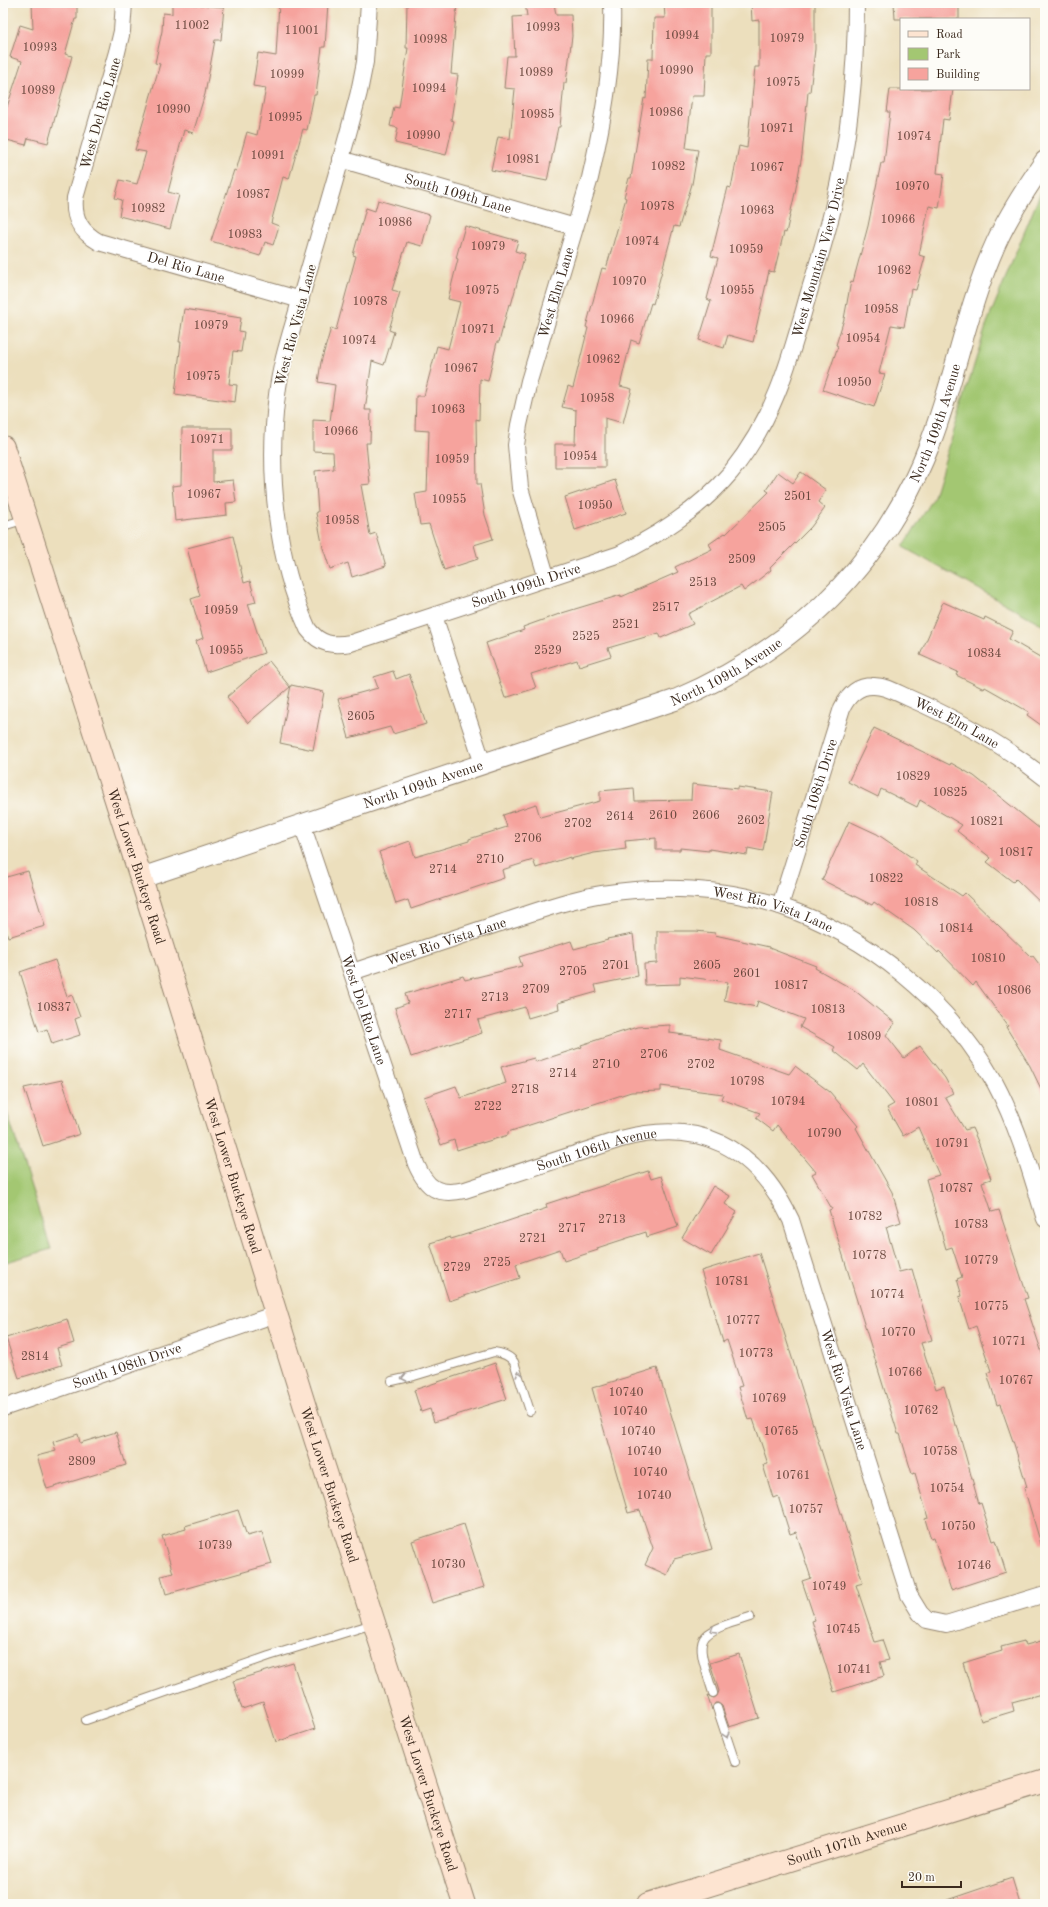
<svg xmlns="http://www.w3.org/2000/svg" width="1048" height="1907" viewBox="0 0 1048 1907" font-family="'Old Standard TT',serif">
	<rect width="100%" height="100%" fill="#fdfcf7"/>
	<filter id="ink" filterUnits="userSpaceOnUse"><feTurbulence type="fractalNoise" baseFrequency=".025" numOctaves="2"/><feDisplacementMap in="SourceGraphic" scale="8" xChannelSelector="R" yChannelSelector="G"/><feConvolveMatrix kernelMatrix="1 2 1 2 8 2 1 2 1" color-interpolation-filters="sRGB"/></filter>
	<filter id="wash" filterUnits="userSpaceOnUse"><feTurbulence type="fractalNoise" baseFrequency=".012" numOctaves="4" result="noise"/><feDisplacementMap in="SourceGraphic" scale="16" xChannelSelector="R" yChannelSelector="G"/><feGaussianBlur stdDeviation="0.9" result="paint"/><feColorMatrix in="noise" values="0 0 0 0 0 0 0 0 0 0 0 0 0 0 0 0 0 1.4 0 .05"/><feComposite in="paint" operator="in"/></filter>
	<g filter="url(#wash)">
		<rect width="100%" height="100%" fill="#ecdfbd"/>
		<g fill="#a3c772" stroke="#6f7848">
			<path d="M1045 182V626L903 547 933 499 987 323Z"/>
			<path d="M3 1100 51 1249 3 1263Z"/>
		</g>
		<g id="blocks">
			<g fill="#f6a39d">
				<path d="M32 3H77V19H75L65 54 72 56 48 143 28 138 26 145 3 139V106L7 107 22 61 10 57 20 25 33 29Z"/>
				<path d="M172 3 224 7 221 40H215L205 94 193 133 184 130 168 192 179 195 170 229 119 216 122 200 115 198 120 180 137 184 146 152 135 150 160 64 155 63 162 31 163 13 172 14Z"/>
				<path d="M279 3H328L325 47H322L316 95H314L307 130 303 129 289 179 283 177 271 223 279 226 273 245 265 242 260 256 211 241 234 170 236 171 247 132 257 135 266 88 253 86 258 53 276 56Z"/>
				<path d="M407 3H457L451 74 458 75 451 120 454 121 446 155 395 143 398 128 390 126 394 107 399 108 408 48H406Z"/>
				<path d="M525 3H554L556 15H571L572 36 566 83H564L560 127H558L547 181 491 170 498 137 510 139 515 89 504 88 507 56H515L513 17 527 16Z"/>
				<path d="M664 3H711V53H706L704 96H692L686 148 698 150 692 184 679 227 674 226 653 304 651 303 639 343 631 340 620 386 632 389 623 423 605 418V467H555V444H575L576 410 562 407 568 386 573 388 588 328 586 327 602 268 606 269 626 198 624 197 629 178H631L644 98 646 99 648 59H653L654 18H665Z"/>
				<path d="M751 3H815V49L810 92H808L802 155 795 193 786 233 784 232 774 272 769 271 753 342 728 335 724 348 699 340 711 301 707 299 718 258 711 256 728 187 731 188 739 146 747 148 755 67H759V20L752 21Z"/>
				<path d="M894 3H959V19H895Z"/>
				<path d="M890 89H953L949 120 943 119 937 173 944 174 939 208 929 206 919 255 925 257 916 290 911 289 904 327 891 325 879 373 885 374 874 407 823 390 838 346 836 345 844 319 851 281 853 282 868 226 881 163H884L890 112H887Z"/>
				<path d="M378 200 430 215 422 246 407 242 392 290 400 292 389 330 394 332 384 365 372 361 365 410H371L370 443H366L370 484 361 485 370 535 376 533 386 566 352 577 348 563 330 569 323 548 316 513 318 512 315 471 334 469 333 452 313 451V420L330 421 335 385 318 382 321 362 331 328 336 330 356 256 353 255 366 208 375 211Z"/>
				<path d="M465 226 518 241 515 251 525 254 511 305 509 304 499 342H497L488 381 480 379 479 420 476 419 477 484H480L485 515 493 539 474 545 478 559 444 570 429 524 420 525 415 494 427 492 429 431 415 430 416 396H424L437 346 448 349 460 302 448 299 458 259 456 258Z"/>
				<path d="M184 309 241 318 239 331 244 332 241 352 233 351 229 384 237 385 235 402 175 394 181 342H179Z"/>
				<path d="M182 428H232V450H213V482L233 480 236 502 226 503 227 515 175 521 172 486 181 485Z"/>
				<path d="M778 472 793 483 801 472 826 490 818 502 825 508 811 527 770 568 771 570 744 591 741 586 688 614 693 624 661 638 659 633 608 648 611 656 579 666 577 660 531 674 536 688 505 698 486 643 524 630 523 627 562 613 621 595V597L678 572 675 567 712 549 709 544 725 533 726 534 769 492 766 490Z"/>
				<path d="M615 480 626 513 575 530 565 497Z"/>
				<path d="M233 536 244 583 250 581 256 602 248 604 264 653 206 672 196 641 203 638 191 599 200 596 187 548Z"/>
				<path d="M943 602 984 620 985 617 1013 631 1009 639 1045 660V728L1027 715 1029 712 985 687 984 689 956 675 958 672 920 655Z"/>
				<path d="M269 661 290 687 248 723 227 697Z"/>
				<path d="M393 671 396 679 409 674 426 724 393 734 390 727 349 738 338 699 378 688 374 677Z"/>
				<path d="M291 685 324 692 313 750 280 743Z"/>
				<path d="M874 728 950 765 951 763 974 776 1045 833V907L1016 879 1013 882 987 862 991 858 957 831 962 825 920 800 917 807 881 789 878 797 848 782Z"/>
				<path d="M692 784 738 789V787L773 792 763 851 748 848 747 855 709 849V851L680 848V850H656V838L625 841 626 849 594 853 570 859V857L536 868 533 860 502 870 504 878 411 909 408 900 396 904 379 852 410 841 415 857 469 841V839L507 827 503 815 536 804 540 817 600 801V791L634 788 635 801 691 800Z"/>
				<path d="M849 821 877 834 917 861 915 865 962 896 965 893 1031 957 1033 956 1045 972V1097L1030 1066 1006 1027 1008 1026 976 982 973 986 939 951 938 953 914 930 874 902 872 905 822 880Z"/>
				<path d="M28 871 45 926 8 937 3 921V878Z"/>
				<path d="M657 931H696L715 933V935L769 947V948L816 966 815 968 854 990 895 1023 886 1035 904 1058 920 1046 945 1078 953 1093 945 1097 965 1130 972 1128 979 1144 991 1179 982 1182 992 1212 999 1210 1028 1298 1024 1299 1045 1362V1543L1041 1544 1024 1488 1027 1487 1014 1444 1000 1404 997 1405 987 1373 991 1371 976 1326 969 1329 959 1297 962 1296 957 1279 962 1277 952 1247 946 1249 926 1179 939 1175 918 1127 903 1136 887 1108 894 1104 863 1064 858 1070 833 1050 835 1047 800 1027 804 1019 758 1001 756 1007 724 1000 728 982 680 976V984L645 985 644 964 657 963Z"/>
				<path d="M633 934 638 976 595 985 597 992 558 1003 559 1009 528 1018 525 1007 478 1020 482 1033 411 1057 395 1008 408 1003 405 994 463 976 465 980 522 966 519 957 571 941 574 949 608 940 607 939Z"/>
				<path d="M55 960 67 997 72 995 80 1017 75 1019 80 1035 52 1044 47 1029 39 1032 20 972Z"/>
				<path d="M670 1025V1033L721 1040 720 1050 789 1074 795 1066 830 1092 858 1126 856 1128 892 1192 901 1222 886 1227 899 1272 912 1269 932 1340 921 1343 936 1389 944 1386 955 1425H957L979 1504 981 1503 993 1541 996 1540 1006 1572 951 1590 934 1538 931 1539 925 1519 928 1518 915 1473 912 1474 900 1434H898L829 1210 832 1209 812 1174 816 1172 777 1125 773 1131 756 1118 760 1113 721 1099 723 1094 661 1086V1091L631 1092 508 1132V1135L482 1143V1142L457 1150 454 1140 441 1145 424 1097 456 1086 461 1098 506 1083 501 1067 534 1058 536 1062 582 1047 581 1045 637 1027Z"/>
				<path d="M62 1080 80 1134 43 1146 24 1088Z"/>
				<path d="M648 1171 651 1179 661 1176 678 1227 647 1237 646 1232 597 1248 598 1250 564 1261 560 1249 516 1264 520 1278 449 1301 430 1243 450 1237 451 1239 490 1227 547 1208 546 1204Z"/>
				<path d="M713 1186 730 1196 725 1204 737 1212 711 1255 682 1238Z"/>
				<path d="M759 1253 863 1583 856 1585 875 1642 882 1640 889 1660 880 1662 884 1676 834 1692 812 1621 815 1620 802 1581 811 1578 796 1532 790 1534 778 1496 773 1498 763 1465 768 1464 753 1419 748 1420 738 1387 742 1386 727 1340 723 1342 701 1271Z"/>
				<path d="M67 1319 74 1343 57 1348 62 1365 19 1378 6 1338Z"/>
				<path d="M495 1363 507 1399 434 1422 430 1409 421 1412 414 1390Z"/>
				<path d="M657 1368 712 1549 674 1559 667 1575 645 1565 653 1548 640 1510 628 1513 592 1388Z"/>
				<path d="M116 1432 126 1465 47 1489 37 1456 56 1451 53 1442 78 1434 80 1443Z"/>
				<path d="M238 1510 247 1536 262 1532 272 1564 166 1594 161 1576 173 1573 162 1536 186 1529 185 1526Z"/>
				<path d="M464 1524 484 1587 432 1603 412 1541Z"/>
				<path d="M1045 1640V1693L1012 1702 1014 1711 981 1721 963 1663 1002 1651 1001 1647 1024 1641 1026 1645Z"/>
				<path d="M739 1654 759 1718 729 1727 722 1706 718 1703H715L712 1710 707 1695 714 1698 717 1696 719 1691 710 1663Z"/>
				<path d="M293 1663 315 1729 276 1742 263 1702 242 1709 233 1681Z"/>
				<path d="M1012 1878 1020 1904H948L947 1900Z"/>
			</g>
		</g>
	</g>
	<g filter="url(#ink)">
		<use href="#blocks" fill-opacity="0" stroke="#94846e" stroke-width="1"/>
		<g fill="none" stroke-linecap="round" stroke-linejoin="round">
			<g stroke="#94846e" stroke-width="10">
				<g id="service">
					<path d="M3 526 26 519"/>
					<path d="M392 1381 414 1376 494 1352C502 1353 509 1355 514 1362L530 1411"/>
					<path d="M713 1693C695 1636 692 1635 750 1617"/>
					<path d="M717 1708 735 1762"/>
					<path d="M86 1720 269 1656 373 1624"/>
				</g>
			</g>
			<g stroke="#94846e" stroke-width="18">
				<g id="minor">
					<path id="s1" d="M124 3 122 31 117 52 75 198C73 219 81 232 99 242L301 300"/>
					<path id="s2" d="M369 3 365 62 359 92C342 159 322 224 303 290 294 325 281 359 277 395 267 471 276 559 308 629 320 645 333 646 351 643L620 554C662 533 701 508 731 472 774 419 789 363 807 299 816 269 826 238 833 208 849 141 856 71 856 3"/>
					<path id="s3" d="M340 159 575 227"/>
					<path id="s4" d="M547 579 520 488 516 445 519 425 529 381 590 178C603 121 614 62 612 3"/>
					<path d="M434 616 483 764"/>
					<path id="s5" d="M302 824 416 1164C427 1189 438 1196 465 1190L621 1139C701 1118 756 1147 791 1220L909 1595 920 1613 927 1620 946 1624 1045 1594"/>
					<path id="s6" d="M780 906 842 708C848 696 857 686 872 686 885 685 897 693 909 698 957 719 1004 745 1045 778"/>
					<path id="s7" d="M352 972C400 956 449 940 497 924 532 913 566 900 602 894 659 885 725 887 780 906 869 936 949 1001 995 1083 1018 1126 1031 1173 1045 1219"/>
					<path id="s8" d="M3 1408 276 1314"/>
				</g>
			</g>
			<g stroke="#94846e" stroke-width="22">
				<g id="tertiary">
					<path id="s9" d="M141 878 675 700C795 649 884 564 931 441 956 376 967 307 996 243 1009 214 1027 187 1045 161"/>
				</g>
			</g>
			<g stroke="#94846e" stroke-width="24">
				<g id="secondary">
					<path id="s10" d="M3 447 141 878 305 1407 464 1904"/>
					<path id="s11" d="M648 1904 1045 1781"/>
				</g>
			</g>
			<use href="#service" stroke="#fff" stroke-width="8"/>
			<use href="#minor" stroke="#fff" stroke-width="16"/>
			<use href="#tertiary" stroke="#fff" stroke-width="20"/>
			<use href="#secondary" stroke="#fde4d1" stroke-width="22"/>
		</g>
		<defs><path id="oneway-chevron" d="M-2-3.5L2.5 0L-2 3.5" fill="none" stroke-width="1.6" stroke-linecap="round" stroke-linejoin="round"/></defs>
		<g stroke="#a79f9a">
			<use href="#oneway-chevron" transform="translate(519 1374) rotate(-107)"/>
			<use href="#oneway-chevron" transform="translate(404 1378) rotate(169)"/>
			<use href="#oneway-chevron" transform="translate(713 1630) rotate(150)"/>
			<use href="#oneway-chevron" transform="translate(726 1735) rotate(72)"/>
		</g>
	</g>
	<g text-anchor="middle" stroke-width="3.5" stroke-linejoin="round" paint-order="stroke">
		<g font-size="12" fill="#6a483e">
			<text x="192" y="29">11002</text>
			<text x="543" y="31">10993</text>
			<text x="302" y="34">11001</text>
			<text x="682" y="39">10994</text>
			<text x="787" y="42">10979</text>
			<text x="430" y="43">10998</text>
			<text x="40" y="51">10993</text>
			<text x="676" y="74">10990</text>
			<text x="536" y="76">10989</text>
			<text x="287" y="78">10999</text>
			<text x="783" y="86">10975</text>
			<text x="429" y="92">10994</text>
			<text x="38" y="94">10989</text>
			<text x="173" y="113">10990</text>
			<text x="666" y="116">10986</text>
			<text x="537" y="118">10985</text>
			<text x="285" y="121">10995</text>
			<text x="777" y="132">10971</text>
			<text x="423" y="139">10990</text>
			<text x="914" y="140">10974</text>
			<text x="268" y="159">10991</text>
			<text x="523" y="163">10981</text>
			<text x="668" y="170">10982</text>
			<text x="767" y="171">10967</text>
			<text x="912" y="190">10970</text>
			<text x="253" y="198">10987</text>
			<text x="657" y="210">10978</text>
			<text x="148" y="212">10982</text>
			<text x="757" y="214">10963</text>
			<text x="898" y="223">10966</text>
			<text x="395" y="226">10986</text>
			<text x="245" y="238">10983</text>
			<text x="642" y="245">10974</text>
			<text x="488" y="250">10979</text>
			<text x="746" y="253">10959</text>
			<text x="894" y="274">10962</text>
			<text x="629" y="285">10970</text>
			<text x="482" y="294">10975</text>
			<text x="737" y="294">10955</text>
			<text x="370" y="305">10978</text>
			<text x="881" y="313">10958</text>
			<text x="617" y="323">10966</text>
			<text x="211" y="329">10979</text>
			<text x="478" y="333">10971</text>
			<text x="863" y="342">10954</text>
			<text x="359" y="344">10974</text>
			<text x="603" y="363">10962</text>
			<text x="461" y="372">10967</text>
			<text x="203" y="380">10975</text>
			<text x="854" y="386">10950</text>
			<text x="597" y="402">10958</text>
			<text x="448" y="413">10963</text>
			<text x="341" y="435">10966</text>
			<text x="207" y="443">10971</text>
			<text x="580" y="460">10954</text>
			<text x="452" y="463">10959</text>
			<text x="204" y="498">10967</text>
			<text x="798" y="500">2501</text>
			<text x="449" y="503">10955</text>
			<text x="595" y="509">10950</text>
			<text x="342" y="524">10958</text>
			<text x="772" y="531">2505</text>
			<text x="742" y="563">2509</text>
			<text x="703" y="586">2513</text>
			<text x="666" y="611">2517</text>
			<text x="221" y="614">10959</text>
			<text x="626" y="628">2521</text>
			<text x="586" y="640">2525</text>
			<text x="226" y="654">10955</text>
			<text x="548" y="654">2529</text>
			<text x="984" y="657">10834</text>
			<text x="361" y="720">2605</text>
			<text x="913" y="780">10829</text>
			<text x="950" y="796">10825</text>
			<text x="663" y="819">2610</text>
			<text x="706" y="819">2606</text>
			<text x="620" y="820">2614</text>
			<text x="751" y="824">2602</text>
			<text x="987" y="825">10821</text>
			<text x="578" y="827">2702</text>
			<text x="528" y="842">2706</text>
			<text x="1016" y="856">10817</text>
			<text x="490" y="863">2710</text>
			<text x="443" y="873">2714</text>
			<text x="886" y="882">10822</text>
			<text x="921" y="906">10818</text>
			<text x="956" y="932">10814</text>
			<text x="988" y="962">10810</text>
			<text x="616" y="969">2701</text>
			<text x="707" y="969">2605</text>
			<text x="573" y="975">2705</text>
			<text x="747" y="977">2601</text>
			<text x="791" y="989">10817</text>
			<text x="536" y="993">2709</text>
			<text x="1014" y="994">10806</text>
			<text x="495" y="1001">2713</text>
			<text x="54" y="1011">10837</text>
			<text x="828" y="1013">10813</text>
			<text x="458" y="1018">2717</text>
			<text x="864" y="1040">10809</text>
			<text x="654" y="1058">2706</text>
			<text x="606" y="1068">2710</text>
			<text x="701" y="1068">2702</text>
			<text x="563" y="1077">2714</text>
			<text x="747" y="1085">10798</text>
			<text x="525" y="1093">2718</text>
			<text x="788" y="1105">10794</text>
			<text x="922" y="1106">10801</text>
			<text x="488" y="1110">2722</text>
			<text x="824" y="1137">10790</text>
			<text x="952" y="1147">10791</text>
			<text x="956" y="1192">10787</text>
			<text x="865" y="1220">10782</text>
			<text x="612" y="1223">2713</text>
			<text x="971" y="1228">10783</text>
			<text x="572" y="1232">2717</text>
			<text x="533" y="1242">2721</text>
			<text x="869" y="1259">10778</text>
			<text x="981" y="1264">10779</text>
			<text x="497" y="1266">2725</text>
			<text x="457" y="1271">2729</text>
			<text x="732" y="1285">10781</text>
			<text x="887" y="1298">10774</text>
			<text x="991" y="1310">10775</text>
			<text x="743" y="1324">10777</text>
			<text x="898" y="1336">10770</text>
			<text x="1009" y="1345">10771</text>
			<text x="756" y="1357">10773</text>
			<text x="35" y="1360">2814</text>
			<text x="905" y="1376">10766</text>
			<text x="1016" y="1384">10767</text>
			<text x="626" y="1396">10740</text>
			<text x="769" y="1402">10769</text>
			<text x="921" y="1414">10762</text>
			<text x="630" y="1415">10740</text>
			<text x="638" y="1435">10740</text>
			<text x="781" y="1435">10765</text>
			<text x="644" y="1455">10740</text>
			<text x="940" y="1455">10758</text>
			<text x="82" y="1465">2809</text>
			<text x="650" y="1476">10740</text>
			<text x="793" y="1479">10761</text>
			<text x="947" y="1492">10754</text>
			<text x="654" y="1499">10740</text>
			<text x="806" y="1513">10757</text>
			<text x="958" y="1530">10750</text>
			<text x="215" y="1549">10739</text>
			<text x="448" y="1568">10730</text>
			<text x="974" y="1569">10746</text>
			<text x="829" y="1590">10749</text>
			<text x="843" y="1633">10745</text>
			<text x="854" y="1673">10741</text>
		</g>
		<g font-size="14" fill="#3b2a1e" stroke="#fdfcf7">
			<text transform="translate(100 113) rotate(-74)" y="5">West Del Rio Lane</text>
			<text dy="5" stroke="none"><textPath href="#s3" startOffset="123">South 109th Lane</textPath></text>
			<text dy="5" stroke="none"><textPath href="#s2" startOffset="1347">West Mountain View Drive</textPath></text>
			<text dy="5" stroke="none"><textPath href="#s1" startOffset="346">Del Rio Lane</textPath></text>
			<text dy="5" stroke="none"><textPath href="#s4" startOffset="296">West Elm Lane</textPath></text>
			<text transform="translate(295 325) rotate(-75)" y="5">West Rio Vista Lane</text>
			<text dy="5" stroke="none"><textPath href="#s9" startOffset="956">North 109th Avenue</textPath></text>
			<text dy="5" stroke="none"><textPath href="#s2" startOffset="875">South 109th Drive</textPath></text>
			<text dy="5" stroke="none"><textPath href="#s9" startOffset="621">North 109th Avenue</textPath></text>
			<text dy="5" stroke="none"><textPath href="#s6" startOffset="340">West Elm Lane</textPath></text>
			<text dy="5" stroke="none"><textPath href="#s9" startOffset="297">North 109th Avenue</textPath></text>
			<text dy="5" stroke="none"><textPath href="#s6" startOffset="118">South 108th Drive</textPath></text>
			<text dy="5" stroke="none"><textPath href="#s10" startOffset="440">West Lower Buckeye Road</textPath></text>
			<text dy="5" stroke="none"><textPath href="#s7" startOffset="436">West Rio Vista Lane</textPath></text>
			<text dy="5" stroke="none"><textPath href="#s7" startOffset="99">West Rio Vista Lane</textPath></text>
			<text dy="5" stroke="none"><textPath href="#s5" startOffset="196">West Del Rio Lane</textPath></text>
			<text dy="5" stroke="none"><textPath href="#s5" startOffset="559">South 106th Avenue</textPath></text>
			<text dy="5" stroke="none"><textPath href="#s10" startOffset="764">West Lower Buckeye Road</textPath></text>
			<text dy="5" stroke="none"><textPath href="#s8" startOffset="131">South 108th Drive</textPath></text>
			<text dy="5" stroke="none"><textPath href="#s5" startOffset="971">West Rio Vista Lane</textPath></text>
			<text dy="5" stroke="none"><textPath href="#s10" startOffset="1088">West Lower Buckeye Road</textPath></text>
			<text dy="5" stroke="none"><textPath href="#s10" startOffset="1412">West Lower Buckeye Road</textPath></text>
			<text dy="5" stroke="none"><textPath href="#s11" startOffset="208">South 107th Avenue</textPath></text>
		</g>
	</g>
	<rect width="1048" height="1907" fill="none" stroke="#fdfcf7" stroke-width="16"/>
	<rect x="900" y="18" width="130" height="72" fill="#fdfcf7" stroke="#afa8a0"/>
	<rect x="908" y="31" width="20" height="6" fill="#fde4d1" stroke="#afa8a0"/>
	<text x="936" y="38" font-size="12" fill="#3b2a1e">Road</text>
	<rect x="908" y="48" width="20" height="12" fill="#a3c772" stroke="#afa8a0"/>
	<text x="936" y="58" font-size="12" fill="#3b2a1e">Park</text>
	<rect x="908" y="68" width="20" height="12" fill="#f6a39d" stroke="#afa8a0"/>
	<text x="936" y="78" font-size="12" fill="#3b2a1e">Building</text>
	<path d="M902 1881v6h59v-6" fill="none" stroke="#3b2a1e" stroke-width="2"/>
	<text x="908" y="1881" font-size="12" fill="#3b2a1e" stroke="#fdfcf7" stroke-width="3" paint-order="stroke">20 m</text>
</svg>
